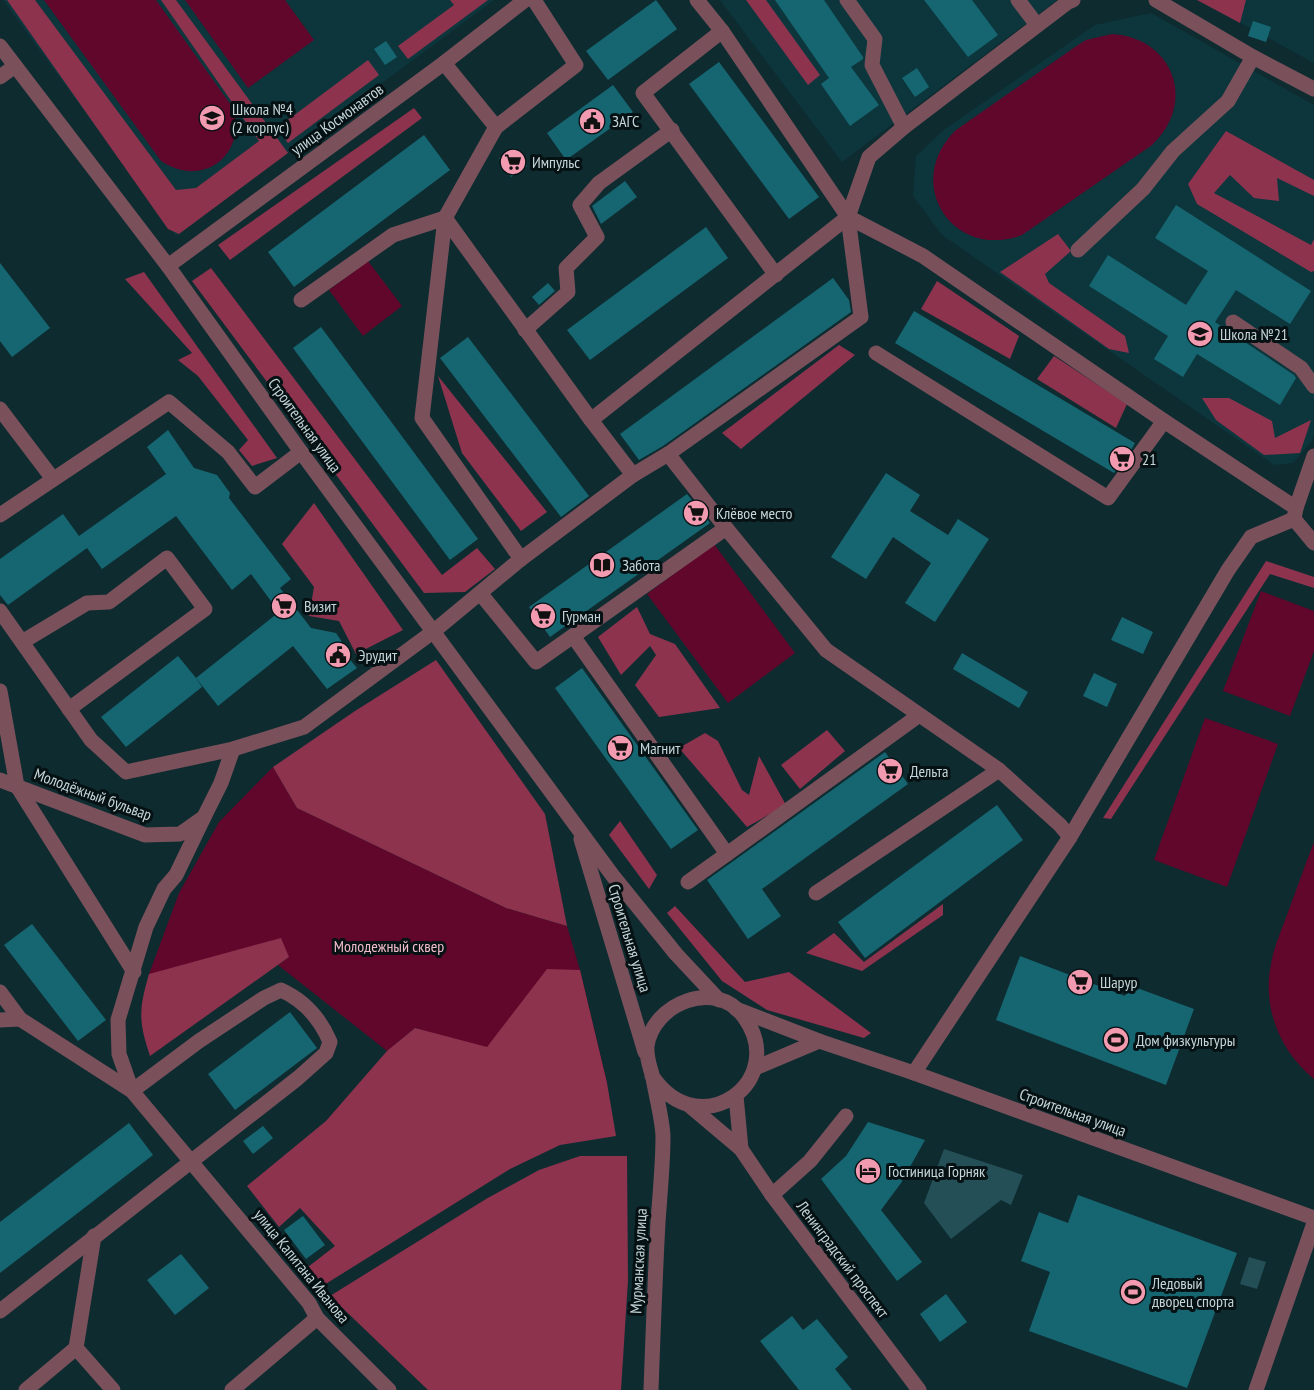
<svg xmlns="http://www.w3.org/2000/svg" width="1314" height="1390" viewBox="0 0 1314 1390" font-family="'PT Sans Narrow',sans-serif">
	<rect width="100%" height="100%" fill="#0e2b30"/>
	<g fill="#0c363c">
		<path d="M3 0H494L176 236Z"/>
		<path d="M720 0H1057L842 162Z"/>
		<path d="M1199 0H1314V63Z"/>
		<path d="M1151 13 1314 105V433L1312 441 1293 463 1274 465 942 235 913 196 916 156 945 129 1095 25Z"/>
	</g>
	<g fill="#60072b">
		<path d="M44 0H156L233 108C247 155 203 189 161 161Z"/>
		<path d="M185 0H285L314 40 248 88Z"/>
		<path d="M1112 34C1174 38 1197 103 1152 145L1022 235C952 261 902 182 956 130L1075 47 1086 40Z"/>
		<path d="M368 261 402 306 363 336 329 290Z"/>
		<path d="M714 544 795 653 728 703 647 594Z"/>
		<path d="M1261 591 1314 611V651L1290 716 1223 691Z"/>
		<path d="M1205 718 1278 744 1227 887 1154 860Z"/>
		<path d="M273 767 297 808 506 908 567 926 580 970 607 1083 415 1028 387 1051 278 965 289 957 149 974 179 893 219 822Z"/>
		<path d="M1314 842V1079C1280 1051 1262 1008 1271 964 1274 946 1282 929 1288 912 1297 888 1305 865 1314 842Z"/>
	</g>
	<g fill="#8d334e">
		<path d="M7 0H35L176 190 196 188 259 141 161 0H176L288 153 179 234 168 229Z"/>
		<path d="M450 0H488L408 59 398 46 454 5Z"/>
		<path d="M746 0H766L820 75 808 85Z"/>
		<path d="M1197 0H1246L1240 23Z"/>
		<path d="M368 60 379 75 288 143 277 128Z"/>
		<path d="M414 108 422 118 230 260 218 245Z"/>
		<path d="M1226 131 1314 180V196L1277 178 1279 201 1254 198 1230 175 1214 193 1311 245 1314 239V271L1311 272 1197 204 1188 184Z"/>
		<path d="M1058 234 1071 251 1045 274 1049 283 1125 336 1129 353 1109 349 1000 272Z"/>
		<path d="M211 268 442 575 477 548 495 569 465 592 424 593 192 281Z"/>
		<path d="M144 272 277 458 252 466 239 450 248 440 198 376 178 360 192 353 125 279Z"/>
		<path d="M937 281 1019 336 1010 359 921 309Z"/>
		<path d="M839 345 855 355 741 449 722 433Z"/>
		<path d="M1054 356 1127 404 1116 428 1037 379Z"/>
		<path d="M438 376 547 512 521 531 462 453Z"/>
		<path d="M1202 398H1229L1272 421 1275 438 1311 420 1300 453 1264 455 1216 420Z"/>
		<path d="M314 503 403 630 356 654 339 621 309 616 314 587 282 544Z"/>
		<path d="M1266 561 1314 577V588L1270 574 1111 819 1103 818Z"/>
		<path d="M637 607 650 634 675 644 720 708 659 717 635 685 656 655 650 646 621 675 598 637Z"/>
		<path d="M436 660 545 814 567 926 506 908 297 808 273 767 355 711Z"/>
		<path d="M827 730 845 751 800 789 781 765Z"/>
		<path d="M705 733 718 741 742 790 749 795 759 756 786 805 747 827 679 748Z"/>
		<path d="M620 821 657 875 649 889 609 835Z"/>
		<path d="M943 904V915L862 971 806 953 834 933 864 962Z"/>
		<path d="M675 906 745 982 789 972 871 1033 864 1038 767 1010 722 981 667 913Z"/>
		<path d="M281 938 289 957 150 1056C138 1020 139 1009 149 974Z"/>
		<path d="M547 969 580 970 607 1083 616 1136 560 1145 510 1169 324 1285 308 1267 335 1246 300 1208 279 1227 247 1186 326 1121 387 1051 415 1028 487 1047Z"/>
		<path d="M580 1156H627L628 1280 621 1390H428L330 1296 486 1199 539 1170Z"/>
	</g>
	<g fill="#244f57">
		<path d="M944 1149 1023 1175 1011 1205 1001 1200 951 1239 924 1203Z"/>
		<path d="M1249 1257 1266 1262 1257 1289 1240 1284Z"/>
	</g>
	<g fill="#166672">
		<path d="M656 0 677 29 608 80 586 51Z"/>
		<path d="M775 0H824L863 57V59L851 67 879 105 850 126 821 84 829 78Z"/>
		<path d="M924 0H972L998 35 968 57Z"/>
		<path d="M1253 21 1271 27 1266 42 1248 36Z"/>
		<path d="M386 41 397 57 385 65 374 49Z"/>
		<path d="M719 62 819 197 789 219 689 84Z"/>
		<path d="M917 68 929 87 915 97 902 78Z"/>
		<path d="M613 85 633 112 566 160 547 133Z"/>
		<path d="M424 135 450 170 294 287 268 252Z"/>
		<path d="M515 148 527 166 511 177 499 158Z"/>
		<path d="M625 181 637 197 601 224 592 206Z"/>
		<path d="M1176 205 1311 291 1290 324 1236 290 1215 322 1294 375 1296 378 1280 405 1197 354 1183 377 1154 359 1168 336 1089 286 1108 255 1186 305 1208 271 1155 238Z"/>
		<path d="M706 227 728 258 590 360 567 330Z"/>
		<path d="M0 263 50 328 12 357 0 341Z"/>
		<path d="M833 278 849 300 851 312 663 446 639 460 620 434Z"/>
		<path d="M548 283 555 291 539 305 532 297Z"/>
		<path d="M914 311 1135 443 1131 450 1114 473 895 343Z"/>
		<path d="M321 327 478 539 450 560 293 348Z"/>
		<path d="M468 337 589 496 561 517 440 358Z"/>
		<path d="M168 430 194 468 217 475 230 493 229 498 291 579 280 588 311 628 336 633 342 642 341 649 357 668 327 689 293 646 218 706 196 678 202 687 126 747 101 717 178 656 196 678 279 612 251 574 232 590 176 516 102 569 87 548 8 605 0 595V559L63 514 79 536 166 474 147 447Z"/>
		<path d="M886 473 920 495 910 511 948 535 958 519 989 539 935 622 905 603 931 563 893 537 866 579 831 557Z"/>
		<path d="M687 494 710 523 550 637 529 607Z"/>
		<path d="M1122 617 1153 632 1143 654 1111 640Z"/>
		<path d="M962 653 1028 692 1019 708 953 669Z"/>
		<path d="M582 668 698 830 671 849 555 688Z"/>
		<path d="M1094 673 1117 684 1107 707 1083 696Z"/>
		<path d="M885 752 908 784 762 889 781 916 748 939 707 880Z"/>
		<path d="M997 805 1023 840 865 958 838 922Z"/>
		<path d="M32 924 106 1020 78 1041 4 945Z"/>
		<path d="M1020 956 1125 996 1129 985 1194 1009 1166 1085 996 1020Z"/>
		<path d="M290 1012 317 1048 235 1110 208 1074Z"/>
		<path d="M868 1122 925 1140 901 1183 881 1210 922 1262 897 1281 821 1179 846 1156Z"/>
		<path d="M129 1123 153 1155 0 1273V1222Z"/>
		<path d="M263 1126 273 1138 253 1154 243 1141Z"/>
		<path d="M1078 1195 1237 1253 1187 1388 1029 1331 1050 1272 1021 1261 1039 1212 1068 1223Z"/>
		<path d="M303 1216 325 1245 306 1259 284 1230Z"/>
		<path d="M181 1254 209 1288 175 1315 147 1280Z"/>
		<path d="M946 1294 967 1322 940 1342 920 1314Z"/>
		<path d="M792 1316 803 1330 817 1319 848 1357 835 1369 852 1390H799L760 1341Z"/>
	</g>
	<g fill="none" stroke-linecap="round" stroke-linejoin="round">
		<g stroke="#7a515b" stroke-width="15">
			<path d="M847 0 875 39 872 65 904 127"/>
			<path d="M1018 0 1037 25"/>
			<path d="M1073 0 1068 2 904 127 869 157 848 217 923 256 1164 421 1296 508 1294 519"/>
			<path d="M1156 0 1253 57 1314 89"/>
			<path d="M722 31 643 93 776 275"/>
			<path d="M0 46 168 266 301 452 613 876 676 954 719 1000"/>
			<path d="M444 63 496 127 445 218 591 420"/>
			<path d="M0 77 15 66"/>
			<path d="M496 127 576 65 534 0"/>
			<path d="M1078 250 1143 189 1173 151 1228 101 1253 57"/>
			<path d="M168 266 444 63 525 0"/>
			<path d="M301 300 393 235 445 218 422 418 521 559"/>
			<path d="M1233 322 1301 368 1314 386"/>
			<path d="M525 330 568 292 566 268 597 237 580 205 599 183 672 130"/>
			<path d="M876 353 1108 498 1164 421"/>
			<path d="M0 409 53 479"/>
			<path d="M668 454 861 317 848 217"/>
			<path d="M633 475 668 454 726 528 826 650 999 770 1060 825 1070 837"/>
			<path d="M1296 508 1314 456"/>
			<path d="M0 515 169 402 228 452 255 487 301 452"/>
			<path d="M726 528 573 636 727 854 918 716"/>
			<path d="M480 593 536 662 573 636"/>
			<path d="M0 611 91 740 126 772 233 749 304 727 434 631 521 559 633 475 591 420 848 217 722 31 697 0"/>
			<path d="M22 642 87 603 109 602 167 558 205 609 69 709"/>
			<path d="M0 691 17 786 134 972"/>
			<path d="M0 780 145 835 180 834 204 817 221 783 233 749"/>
			<path d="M581 839 645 1052"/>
			<path d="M688 882 727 854"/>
			<path d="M816 893 999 770"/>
			<path d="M0 992 20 1019 132 1091 309 1303 317 1318 389 1390"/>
			<path d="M736 1009 819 1041 914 1073 1314 1218"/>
			<path d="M0 1020 20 1019"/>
			<path d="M755 1068 819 1041"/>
			<path d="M914 1073 1070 837 1228 570 1251 537 1294 519 1314 543"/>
			<path d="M736 1096 741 1149"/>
			<path d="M690 1106 741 1149 772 1195 919 1390"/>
			<path d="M772 1195 810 1161 846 1116"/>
			<path d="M94 1236 76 1348 113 1390"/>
			<path d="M0 1311 298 1078 326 1053 330 1042C320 1018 305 1001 281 990L264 998 199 1041 132 1091 119 1054 118 1020 146 927 164 889 176 875 204 817"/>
			<path d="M26 1390 76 1348"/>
			<path d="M232 1390 317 1318"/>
			<path d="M651 1390C653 1334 655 1278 658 1222 660 1193 663 1164 663 1136 662 1117 656 1096 653 1078 650 1067 646 1057 647 1046 653 1003 716 978 744 1017 790 1080 700 1147 652 1076"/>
			<path d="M1256 1390 1314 1223"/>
		</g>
	</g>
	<defs>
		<g id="school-disc" transform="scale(1.35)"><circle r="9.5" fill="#f29aaf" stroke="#061114"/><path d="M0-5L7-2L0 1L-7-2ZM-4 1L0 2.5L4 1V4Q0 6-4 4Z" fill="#111"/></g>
		<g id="civic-disc" transform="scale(1.35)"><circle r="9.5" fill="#f29aaf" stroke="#061114"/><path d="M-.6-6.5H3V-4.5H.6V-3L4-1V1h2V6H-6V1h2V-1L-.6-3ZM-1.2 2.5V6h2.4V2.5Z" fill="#111"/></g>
		<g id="supermarket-disc" transform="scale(1.35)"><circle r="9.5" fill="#f29aaf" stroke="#061114"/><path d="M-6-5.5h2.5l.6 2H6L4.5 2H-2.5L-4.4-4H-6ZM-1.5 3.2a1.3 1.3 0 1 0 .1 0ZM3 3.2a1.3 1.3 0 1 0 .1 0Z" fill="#111"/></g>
		<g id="library-disc" transform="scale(1.35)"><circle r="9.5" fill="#f29aaf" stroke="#061114"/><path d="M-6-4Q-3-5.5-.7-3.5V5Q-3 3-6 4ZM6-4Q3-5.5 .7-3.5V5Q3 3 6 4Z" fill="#111"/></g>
		<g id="stadium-disc" transform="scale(1.35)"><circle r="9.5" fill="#f29aaf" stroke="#061114"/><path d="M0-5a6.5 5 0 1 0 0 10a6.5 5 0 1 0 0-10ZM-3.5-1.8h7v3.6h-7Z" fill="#111"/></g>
		<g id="hotel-disc" transform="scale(1.35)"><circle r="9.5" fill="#f29aaf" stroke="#061114"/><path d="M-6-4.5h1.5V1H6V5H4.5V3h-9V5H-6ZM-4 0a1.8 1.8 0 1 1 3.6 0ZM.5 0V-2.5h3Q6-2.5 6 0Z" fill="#111"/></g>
	</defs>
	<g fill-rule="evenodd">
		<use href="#school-disc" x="212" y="118"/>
		<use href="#civic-disc" x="592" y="121"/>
		<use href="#supermarket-disc" x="513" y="162"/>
		<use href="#school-disc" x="1200" y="334"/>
		<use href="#supermarket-disc" x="1122" y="459"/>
		<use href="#supermarket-disc" x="696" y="513"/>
		<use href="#library-disc" x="602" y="565"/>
		<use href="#supermarket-disc" x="284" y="606"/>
		<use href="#supermarket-disc" x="543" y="616"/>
		<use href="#civic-disc" x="338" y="655"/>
		<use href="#supermarket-disc" x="620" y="748"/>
		<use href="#supermarket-disc" x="890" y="771"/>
		<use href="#supermarket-disc" x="1080" y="982"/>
		<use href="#stadium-disc" x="1116" y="1040"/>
		<use href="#hotel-disc" x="868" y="1171"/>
		<use href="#stadium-disc" x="1133" y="1292"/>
	</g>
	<g text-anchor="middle" stroke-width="6" stroke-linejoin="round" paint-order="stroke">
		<g font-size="16" fill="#c5d5d8" stroke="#061114" text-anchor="start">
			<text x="232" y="115">Школа №4<tspan x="232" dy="18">(2 корпус)</tspan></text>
			<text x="612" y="127">ЗАГС</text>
			<text x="532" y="168">Импульс</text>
			<text x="1220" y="340">Школа №21</text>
			<text x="1142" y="465">21</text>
			<text x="716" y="519">Клёвое место</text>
			<text x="622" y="571">Забота</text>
			<text x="304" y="612">Визит</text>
			<text x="562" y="622">Гурман</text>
			<text x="358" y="661">Эрудит</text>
			<text x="640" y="754">Магнит</text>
			<text x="910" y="777">Дельта</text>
			<text x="1100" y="988">Шарур</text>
			<text x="1136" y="1046">Дом физкультуры</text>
			<text x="888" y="1177">Гостиница Горняк</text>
			<text x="1152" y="1289">Ледовый<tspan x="1152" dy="18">дворец спорта</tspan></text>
		</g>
		<g font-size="16" fill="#c5d5d8" stroke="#061114">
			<text transform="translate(337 119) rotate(-36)" y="6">улица Космонавтов</text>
			<text transform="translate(305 425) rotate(54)" y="6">Строительная улица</text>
			<text transform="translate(93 794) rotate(20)" y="6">Молодёжный бульвар</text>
			<text transform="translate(630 938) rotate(73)" y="6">Строительная улица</text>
			<text transform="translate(1073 1112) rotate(20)" y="6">Строительная улица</text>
			<text transform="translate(843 1259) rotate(53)" y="6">Ленинградский проспект</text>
			<text transform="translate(638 1261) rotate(-87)" y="6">Мурманская улица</text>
			<text transform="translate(302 1266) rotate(51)" y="6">улица Капитана Иванова</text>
		</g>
		<g font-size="16" fill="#f1bdc8" stroke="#061114">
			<text x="389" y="952">Молодежный сквер</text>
		</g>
	</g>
</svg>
